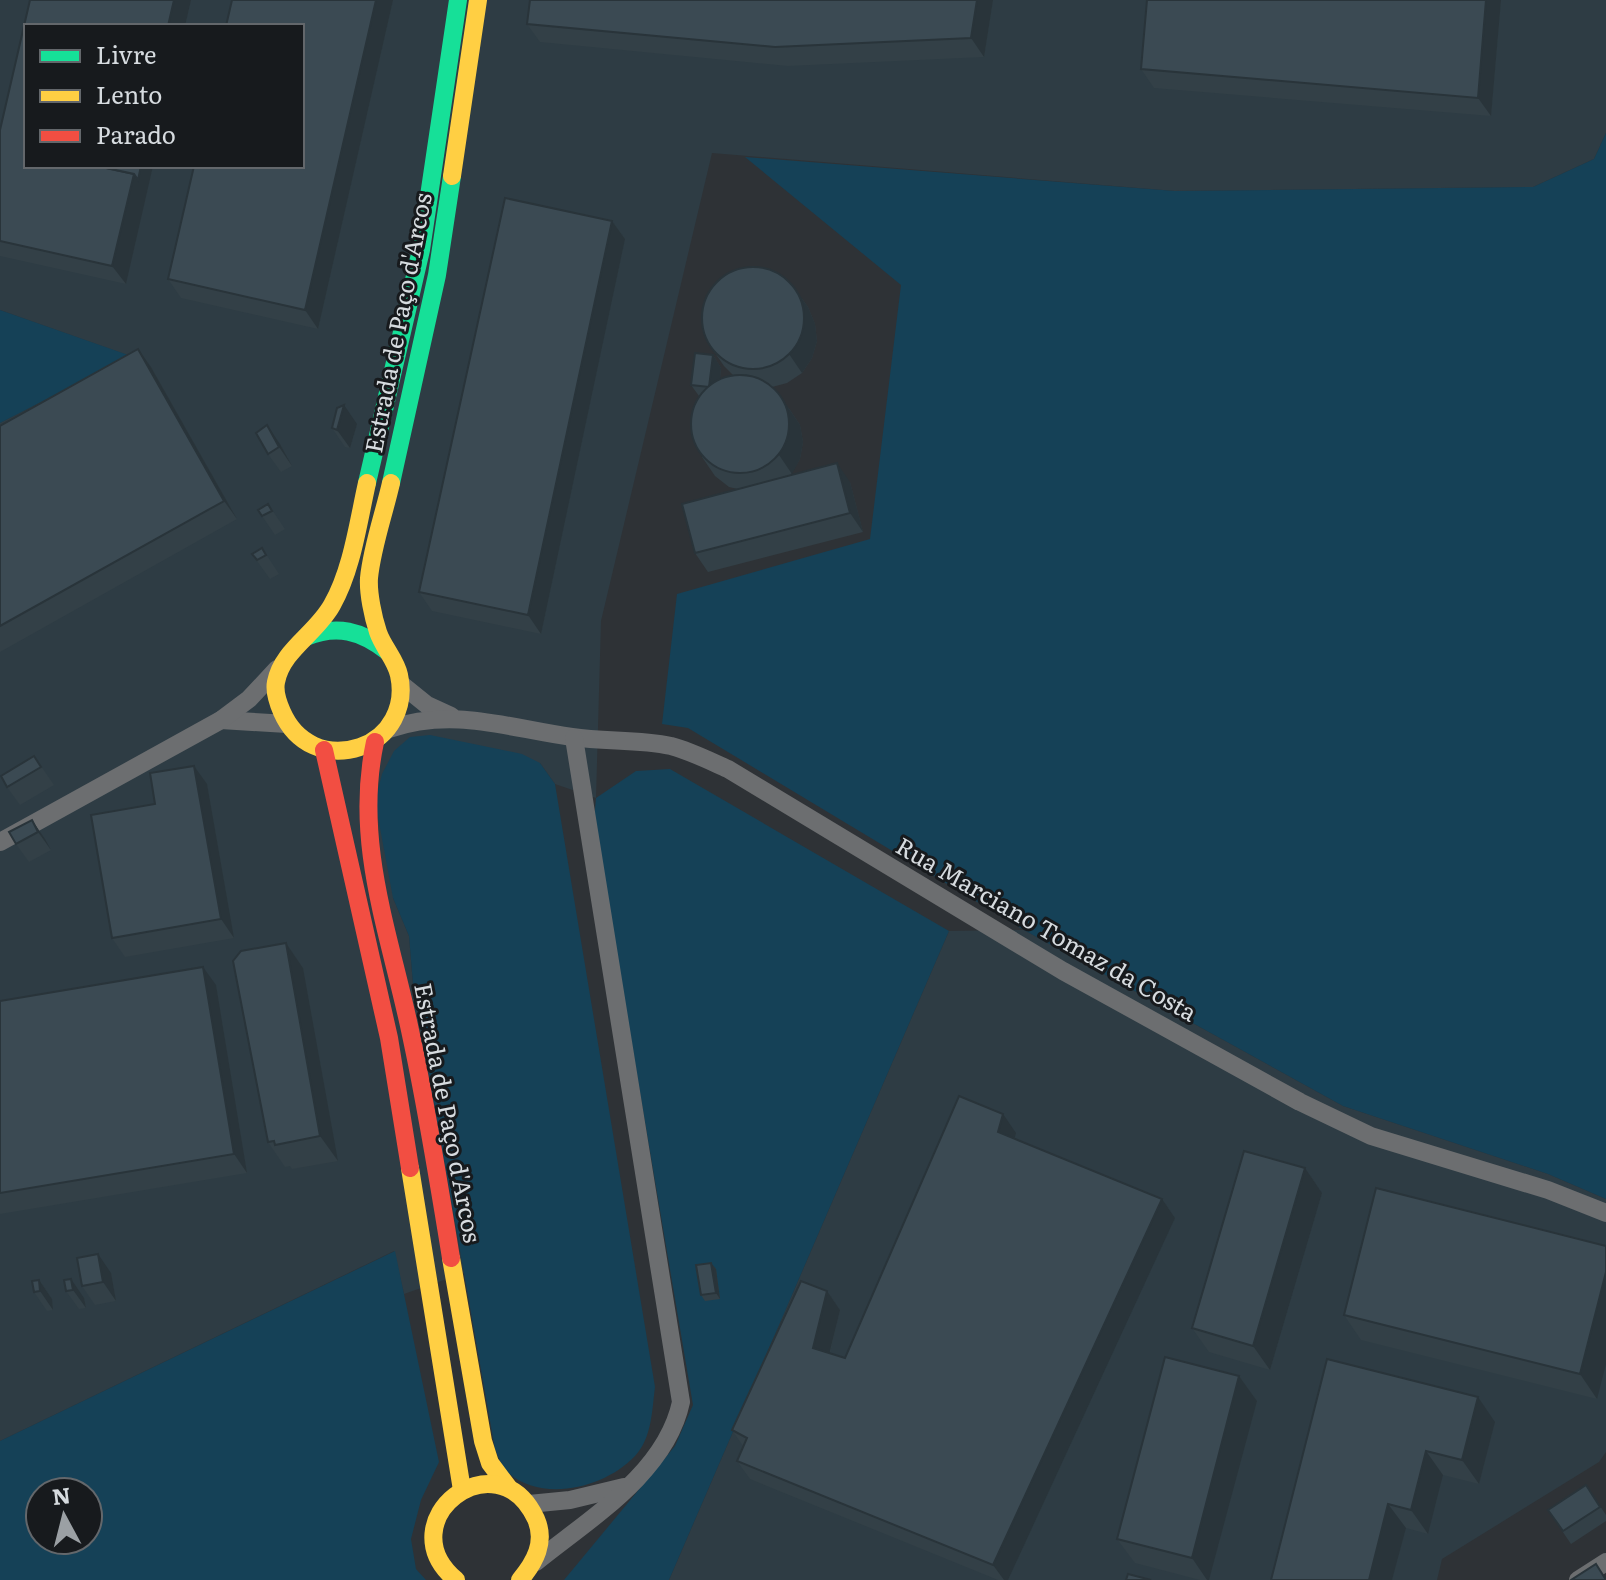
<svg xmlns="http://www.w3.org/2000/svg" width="1606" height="1580" viewBox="0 0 1606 1580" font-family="Literata,serif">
	<rect width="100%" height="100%" fill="#2e3236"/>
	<g fill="#2e3c44" fill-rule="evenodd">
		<path d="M0 0H1606V133L1594 159 1533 187 1175 191 712 153 601 621 596 798 555 784 540 763 393 898 409 936 413 984 464 1273 404 1294 394 1251 0 1441V423L130 356 0 310ZM26 26H302V166H26Z"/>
		<path d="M1024 930 1343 1106 1548 1174 1606 1199V1452L1599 1462 1442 1559 1437 1580H669L949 931Z"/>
	</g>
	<g fill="#154157" fill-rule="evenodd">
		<path d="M1606 133V1199L1548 1174 1343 1106 1024 930 688 728 662 724 677 594 870 539 901 285 745 157 1175 191 1533 187 1594 159Z"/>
		<path d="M0 310 131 356 0 423Z"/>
		<path d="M430 735 522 754 540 763 555 784 655 1387C652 1410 652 1438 635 1456 605 1488 541 1504 506 1471 501 1465 498 1456 495 1449L413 984 409 936 393 898 375 801 382 774 394 751 410 737Z"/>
		<path d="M670 769 949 931 669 1580H564L675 1446 693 1405 594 821 596 798 636 771Z"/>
		<path d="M395 1251 439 1462 421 1500 411 1539 416 1569 426 1580H0V1441ZM40 1492H88V1540H40Z"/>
	</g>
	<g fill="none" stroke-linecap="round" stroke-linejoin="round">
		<g stroke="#6c6e70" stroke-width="18">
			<path d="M401 684 427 705 451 716"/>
			<path d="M221 720 287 724"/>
			<path d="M389 729C454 707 507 728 572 737 605 742 638 739 671 746 690 751 710 761 728 769L1063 971 1300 1102 1371 1136 1548 1190 1606 1213"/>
			<path d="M0 842 221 720 249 699 277 669"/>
			<path d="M529 1504 570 1500 624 1487"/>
			<path d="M536 1562C589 1519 666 1473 681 1402L574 738"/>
			<path d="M1578 1580 1606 1562"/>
		</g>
		<g stroke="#16e098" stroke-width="18">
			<path d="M367 483 421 250 458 0"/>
			<path d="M391 483 437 275 452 176"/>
			<path d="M306 637C337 624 361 631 387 651"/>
		</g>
		<g stroke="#ffcf43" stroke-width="18">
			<path d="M452 176 478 0"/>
			<path d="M367 483C358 523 352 570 332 605 316 634 282 650 276 682 274 692 278 703 282 712 296 744 327 758 360 747 390 737 406 707 399 675 396 660 383 647 378 632 373 617 368 593 369 578 372 547 384 514 391 483"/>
			<path d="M410 1168 462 1490"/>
			<path d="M451 1258 483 1441 490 1463 508 1487"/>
			<path d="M456 1580C386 1521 497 1435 536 1519 546 1542 535 1562 520 1580"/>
		</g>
		<g stroke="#f24e42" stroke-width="18">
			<path d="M375 742C353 844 391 937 411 1035 427 1109 439 1184 451 1258"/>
			<path d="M324 750 389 1038 410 1168"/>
		</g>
	</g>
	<g fill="#334047">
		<path d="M30 0H191L185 26H26V166H153L126 284 0 256V130Z"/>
		<path d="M232 0H393L318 329 181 298 168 279Z"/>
		<path d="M993 0 984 57 788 66 540 42 527 24Z"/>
		<path d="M1501 0 1491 116 1154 88 1141 69Z"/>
		<path d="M612 221 625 239 541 634 432 611 419 592Z"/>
		<path d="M795 289 808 307 815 324 817 341 812 358 802 373 787 383 772 387 790 410 800 425 803 442 800 459 790 476 850 482 863 532 708 572 695 553 738 489 729 487 715 476 702 457 699 396 691 385 713 355 721 368 720 379 733 375 724 366 711 347Z"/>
		<path d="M151 367 237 519 0 652V426Z"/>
		<path d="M357 424 350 448 345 447 332 428Z"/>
		<path d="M280 444 292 466 281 472 268 454Z"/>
		<path d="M268 504 285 529 275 535 258 510Z"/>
		<path d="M262 548 279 574 270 579 252 554Z"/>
		<path d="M34 756 54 785 20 805 7 787Z"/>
		<path d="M207 784 234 938 125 957 112 938 155 804Z"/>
		<path d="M32 820 51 850 29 862 16 844Z"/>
		<path d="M286 943 303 968 338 1161 292 1169 290 1166 285 1167 268 1142Z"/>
		<path d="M216 985 247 1173 0 1214V1001Z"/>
		<path d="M1016 1133 1014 1139 1162 1199 1175 1218 1008 1580H998L750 1479 737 1461 743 1446 732 1430 827 1291 840 1310 830 1353 845 1358Z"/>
		<path d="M1305 1168 1322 1193 1270 1370 1209 1352 1192 1328Z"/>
		<path d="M1606 1246 1597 1399 1361 1340 1344 1315Z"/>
		<path d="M711 1263 716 1269 720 1299 705 1301 701 1295Z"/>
		<path d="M111 1273 116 1301 95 1305 82 1286Z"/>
		<path d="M39 1280 52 1299 53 1310 47 1311 34 1292Z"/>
		<path d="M64 1280 84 1298 86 1308 79 1309 66 1291Z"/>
		<path d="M1327 1359 1495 1422 1479 1484 1443 1475 1428 1534 1406 1528 1392 1580Z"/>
		<path d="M1239 1376 1257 1401 1209 1580H1200L1135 1563 1117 1539Z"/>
		<path d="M1586 1485 1606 1515V1521L1571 1544 1548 1510Z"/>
	</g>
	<g fill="#29343a">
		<path d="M174 0H191L185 26H168Z"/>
		<path d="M376 0H393L318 329 305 310Z"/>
		<path d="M977 0H993L984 57 971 38Z"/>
		<path d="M1486 0H1501L1491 116 1478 98Z"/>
		<path d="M141 166H153L126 284 112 266 134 174Z"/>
		<path d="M612 221 625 239 541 634 528 615Z"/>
		<path d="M795 289 808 307 815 324 817 341 812 358 802 373 789 354Z"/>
		<path d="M138 349 151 367 237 519 224 501Z"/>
		<path d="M713 355 721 368 718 399 709 387Z"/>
		<path d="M777 391 800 425 803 442 800 459 792 474 779 455Z"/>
		<path d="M344 405 357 424 350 448 337 430Z"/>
		<path d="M267 425 280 444 292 466 279 447Z"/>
		<path d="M837 463 850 482 863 532 850 513Z"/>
		<path d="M194 766 207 784 234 938 221 919Z"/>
		<path d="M32 820 45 839 51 850 38 832Z"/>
		<path d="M286 943 303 968 338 1161 320 1136Z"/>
		<path d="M203 967 216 985 247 1173 234 1154Z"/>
		<path d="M1003 1114 1016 1133 1011 1151 998 1132Z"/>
		<path d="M1305 1168 1322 1193 1270 1370 1253 1346Z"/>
		<path d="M1162 1199 1175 1218 1008 1580H1004L993 1565Z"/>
		<path d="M98 1254 111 1273 116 1301 103 1282Z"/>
		<path d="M711 1263 716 1269 720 1299 716 1293Z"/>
		<path d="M1606 1272V1364L1597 1399 1580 1374Z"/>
		<path d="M71 1279 84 1298 86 1308 73 1290Z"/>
		<path d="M39 1280 52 1299 53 1310 40 1291Z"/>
		<path d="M827 1291 840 1310 826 1367 813 1348Z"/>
		<path d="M1239 1376 1257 1401 1209 1580H1207L1192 1558Z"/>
		<path d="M1478 1397 1495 1422 1479 1484 1462 1460Z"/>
		<path d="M1426 1451 1443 1475 1428 1534 1411 1510Z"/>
		<path d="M1388 1504 1406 1528 1392 1580H1369Z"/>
	</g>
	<g fill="#3b4a53" stroke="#29343a" stroke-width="2">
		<path d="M30 0H174L168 26H26V166H97L134 174 112 266 0 241V130Z"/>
		<path d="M232 0H376L305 310 168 279 194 166H302V26H226Z"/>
		<path d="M530 0H977L971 38 775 47 527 24Z"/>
		<path d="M1147 0H1486L1478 98 1141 69Z"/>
		<path d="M97 166H141L138 180 134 174Z"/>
		<path d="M505 198 612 221 528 615 419 592Z"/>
		<circle cx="753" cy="318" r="51"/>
		<path d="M138 349 224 501 0 626V426Z"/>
		<path d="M695 353 713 355 709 387 691 385Z"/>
		<circle cx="740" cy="424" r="49"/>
		<path d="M344 405 337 430 332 428 337 408Z"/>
		<path d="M267 425 279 447 268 454 256 433Z"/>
		<path d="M837 463 850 513 695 553 682 504Z"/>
		<path d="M268 504 272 511 262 516 258 510Z"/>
		<path d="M262 548 266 555 257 560 252 554Z"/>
		<path d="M34 756 41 767 7 787 1 776Z"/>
		<path d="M194 766 221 919 112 938 91 815 155 804 150 773Z"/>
		<path d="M32 820 38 832 16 844 9 832Z"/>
		<path d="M286 943 320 1136 275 1145 274 1141 268 1142 233 961 241 951Z"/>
		<path d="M203 967 234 1154 0 1193V1001Z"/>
		<path d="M959 1096 1003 1114 998 1132 1162 1199 993 1565 737 1461 747 1438 732 1430 801 1281 827 1291 813 1348 845 1358Z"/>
		<path d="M1244 1151 1305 1168 1253 1346 1192 1328Z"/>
		<path d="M1376 1188 1606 1246V1272L1580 1374 1344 1315Z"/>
		<path d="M98 1254 103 1282 82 1286 77 1258Z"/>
		<path d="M711 1263 716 1293 701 1295 696 1265Z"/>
		<path d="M71 1279 73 1290 66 1291 64 1280Z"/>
		<path d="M39 1280 40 1291 34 1292 32 1281Z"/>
		<path d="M1165 1357 1239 1376 1192 1558 1117 1539Z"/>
		<path d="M1327 1359 1478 1397 1462 1460 1426 1451 1411 1510 1388 1504 1369 1580H1271Z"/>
		<path d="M1586 1485 1600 1507 1563 1531 1548 1510Z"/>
		<path d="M1596 1564 1606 1580H1571Z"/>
		<path d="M1128 1574 1151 1580H1126Z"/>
	</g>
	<g text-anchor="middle" stroke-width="6" stroke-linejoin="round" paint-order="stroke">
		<g font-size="24" fill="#d6dbdf" stroke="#171a1d">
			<text transform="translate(399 323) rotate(-79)" y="8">Estrada de Paço d'Arcos</text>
			<text transform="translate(1046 930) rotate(30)" y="8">Rua Marciano Tomaz da Costa</text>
			<text transform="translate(447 1113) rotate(79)" y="8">Estrada de Paço d'Arcos</text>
		</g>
	</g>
	<rect x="24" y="24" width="280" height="144" fill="#171a1d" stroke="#63676b" stroke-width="2"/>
	<rect x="40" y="50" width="40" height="12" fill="#16e098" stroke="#63676b" stroke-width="2"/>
	<text x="96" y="64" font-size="24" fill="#d6dbdf">Livre</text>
	<rect x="40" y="90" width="40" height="12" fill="#ffcf43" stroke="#63676b" stroke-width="2"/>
	<text x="96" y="104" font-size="24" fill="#d6dbdf">Lento</text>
	<rect x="40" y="130" width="40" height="12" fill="#f24e42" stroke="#63676b" stroke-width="2"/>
	<text x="96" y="144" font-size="24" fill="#d6dbdf">Parado</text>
	<g transform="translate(64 1516) rotate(353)"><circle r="38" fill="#171a1d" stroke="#63676b" stroke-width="2"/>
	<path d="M0-6L14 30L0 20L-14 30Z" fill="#9ba0a4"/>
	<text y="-12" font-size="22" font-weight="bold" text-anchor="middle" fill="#d6dbdf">N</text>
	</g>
</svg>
